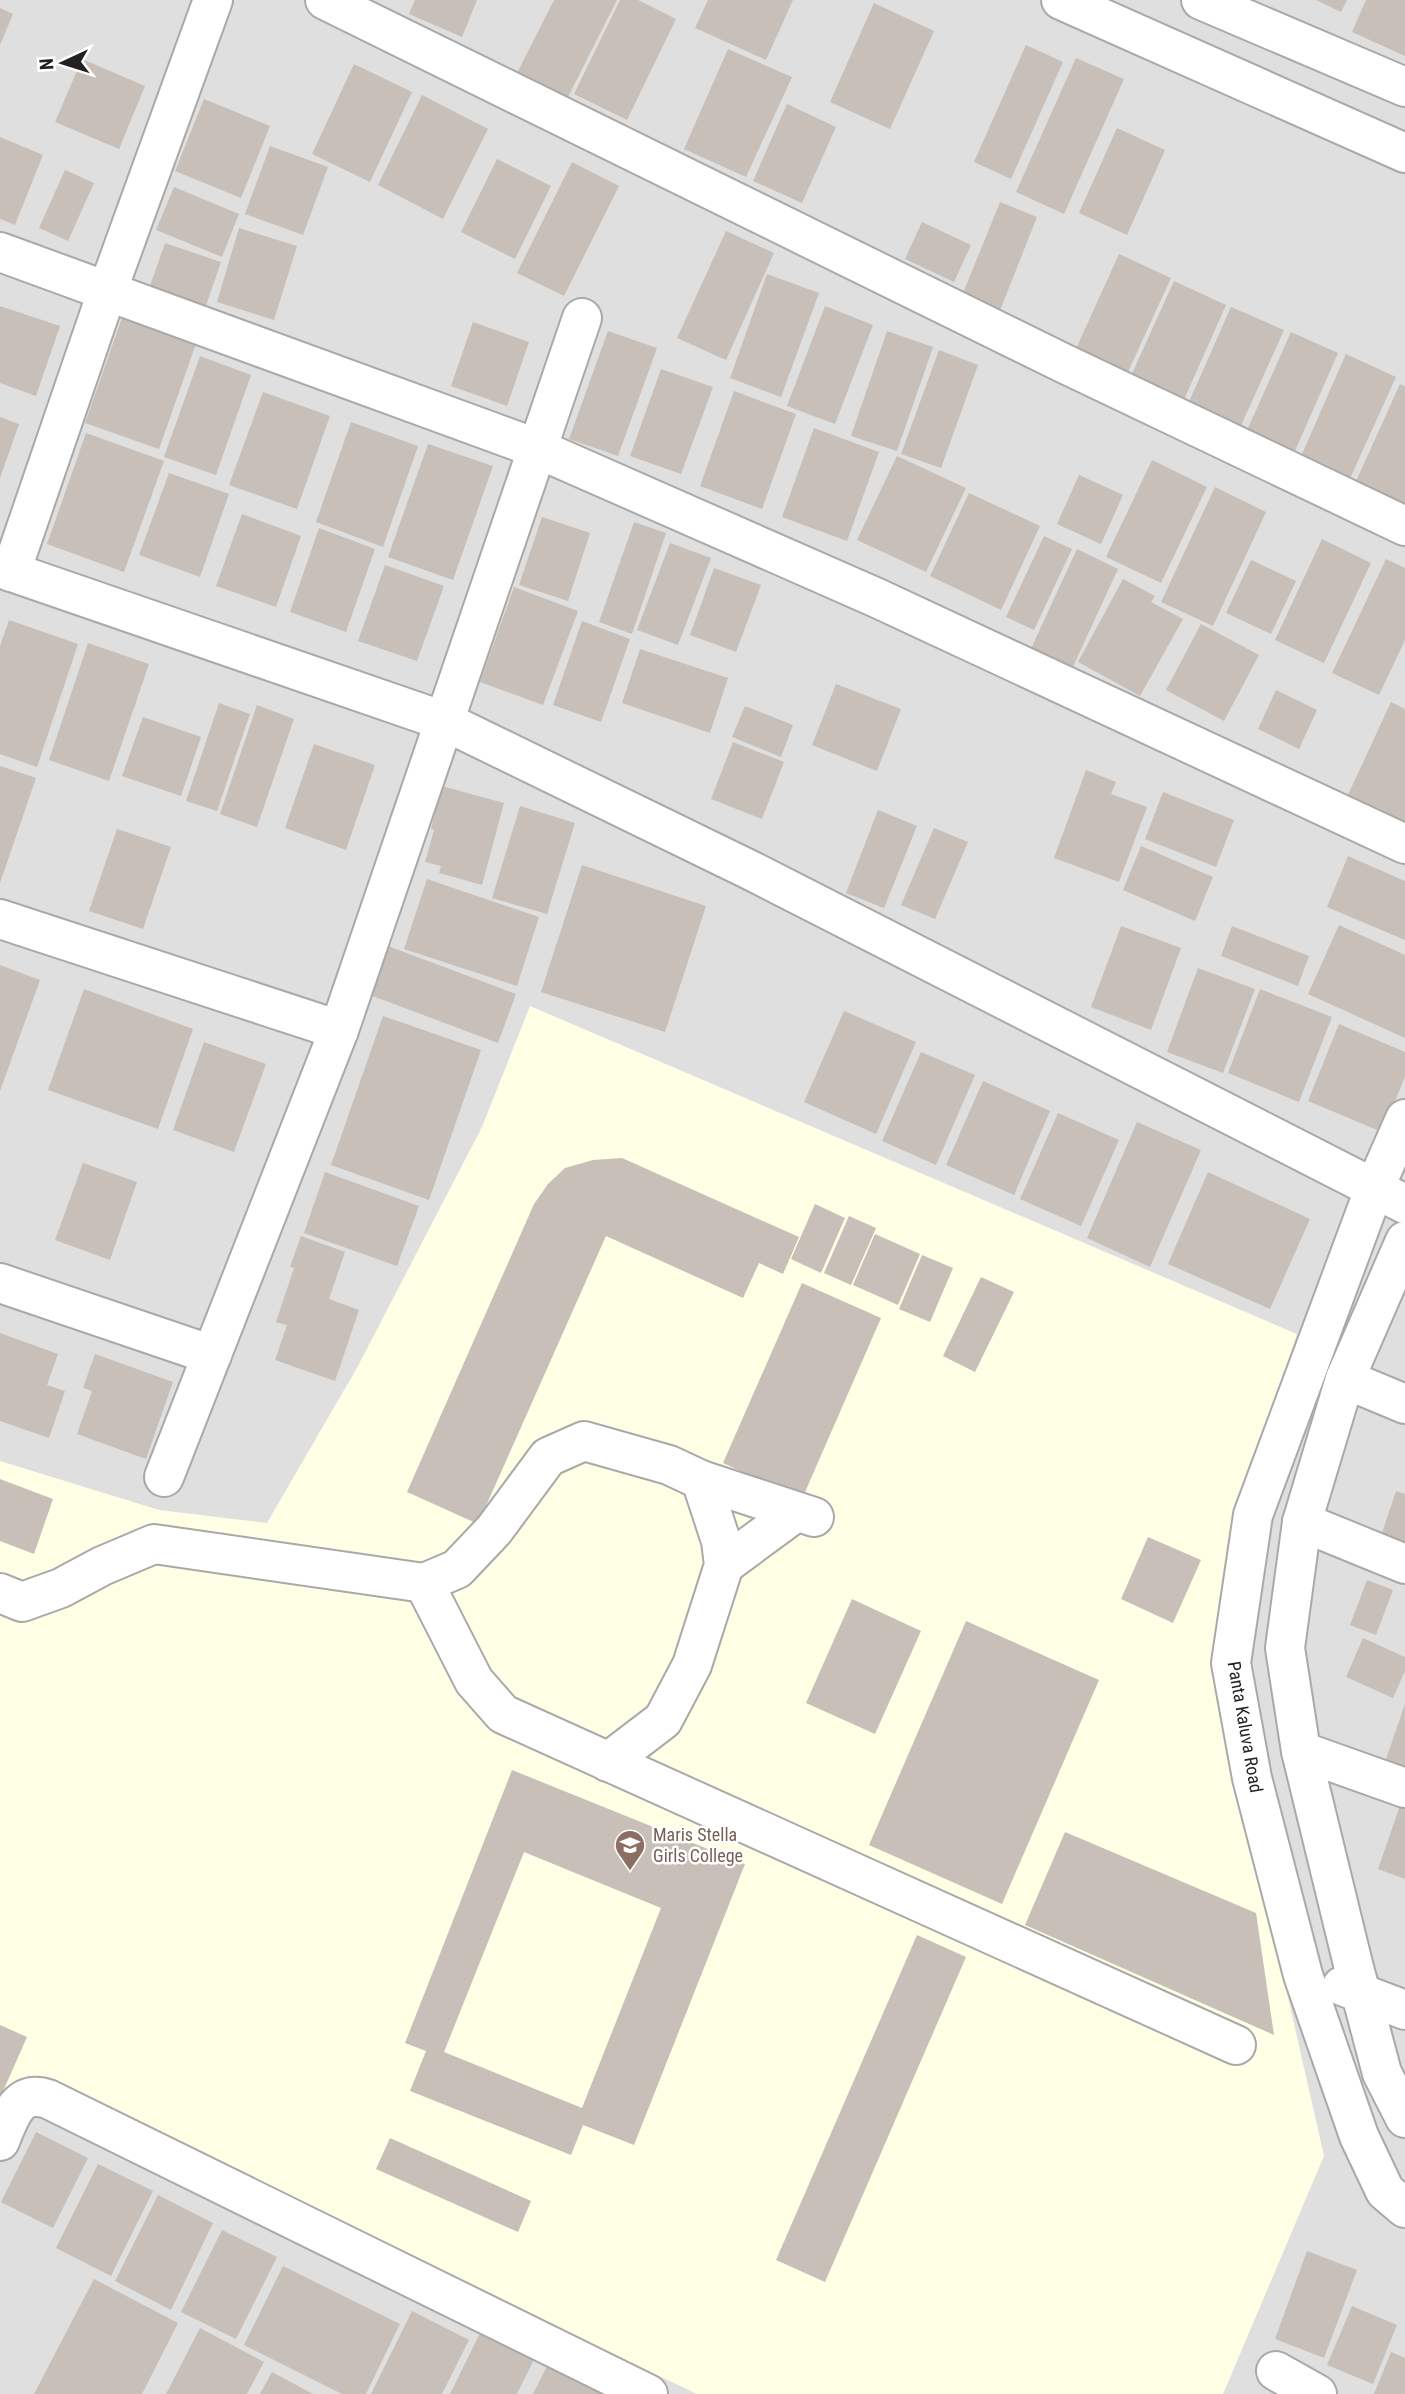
<svg xmlns="http://www.w3.org/2000/svg" width="1405" height="2394" viewBox="0 0 1405 2394" font-family="'Roboto Condensed',sans-serif">
	<rect width="100%" height="100%" fill="#f2efe9"/>
	<rect fill="#e0dfdf" x="0" y="0" width="1405" height="2394"/>
	<path fill="#ffffe5" d="M530 1006 1297 1334 1244 1496 1214 1670 1324 2156 1223 2394H697L28 2075 0 2136V1461L159 1510 267 1523 358 1366 482 1127Z"/>
	<g fill="#c7bfb8" fill-rule="evenodd">
		<path d="M415 0H477L462 37 409 14Z"/>
		<path d="M554 0H617L566 101 516 75Z"/>
		<path d="M620 0H638L676 19 627 120 574 94Z"/>
		<path d="M708 0H793L766 60 695 28Z"/>
		<path d="M1316 0H1347L1341 12Z"/>
		<path d="M1366 0H1405V56L1352 32Z"/>
		<path d="M874 3 934 31 890 129 830 102Z"/>
		<path d="M0 8 13 14 0 45Z"/>
		<path d="M1026 45 1063 62 1011 179 974 162Z"/>
		<path d="M728 49 792 77 746 177 684 149Z"/>
		<path d="M1076 58 1124 79 1064 214 1016 192Z"/>
		<path d="M82 59 145 86 119 149 55 122Z"/>
		<path d="M354 64 412 92 370 182 312 154Z"/>
		<path d="M422 95 488 129 443 219 378 185Z"/>
		<path d="M204 99 270 126 241 198 175 171Z"/>
		<path d="M787 104 836 127 802 203 753 181Z"/>
		<path d="M1117 128 1165 150 1127 235 1079 213Z"/>
		<path d="M0 137 43 155 15 225 0 219Z"/>
		<path d="M270 146 328 167 303 235 245 214Z"/>
		<path d="M497 159 551 186 515 259 461 232Z"/>
		<path d="M572 162 619 186 564 296 517 273Z"/>
		<path d="M65 170 94 183 68 241 39 228Z"/>
		<path d="M174 187 239 214 222 257 156 230Z"/>
		<path d="M1000 202 1037 217 999 313 961 298Z"/>
		<path d="M922 222 971 245 954 282 905 259Z"/>
		<path d="M239 228 297 246 274 320 217 302Z"/>
		<path d="M726 231 774 253 726 360 677 338Z"/>
		<path d="M165 243 221 262 202 317 146 297Z"/>
		<path d="M1119 254 1171 278 1127 374 1075 351Z"/>
		<path d="M767 274 819 293 781 397 730 378Z"/>
		<path d="M1174 281 1226 305 1183 402 1130 378Z"/>
		<path d="M0 306 60 326 36 396 0 383Z"/>
		<path d="M825 306 873 325 835 424 787 406Z"/>
		<path d="M1231 307 1284 330 1240 428 1188 404Z"/>
		<path d="M123 315 197 341 159 449 85 423Z"/>
		<path d="M473 322 529 342 507 406 451 386Z"/>
		<path d="M608 331 657 348 618 456 569 439Z"/>
		<path d="M887 331 933 347 897 451 851 436Z"/>
		<path d="M1291 332 1338 353 1292 458 1244 437Z"/>
		<path d="M939 350 978 365 941 468 901 454Z"/>
		<path d="M1346 354 1396 377 1347 485 1298 463Z"/>
		<path d="M200 356 251 375 216 475 164 457Z"/>
		<path d="M661 369 713 387 681 474 630 456Z"/>
		<path d="M1400 384 1405 386V509L1348 499Z"/>
		<path d="M734 391 796 414 762 509 700 486Z"/>
		<path d="M263 392 330 416 297 509 229 485Z"/>
		<path d="M0 417 19 424 0 478Z"/>
		<path d="M351 422 418 446 383 547 316 522Z"/>
		<path d="M814 428 879 452 847 541 782 517Z"/>
		<path d="M86 433 164 461 124 572 47 544Z"/>
		<path d="M428 444 493 466 453 580 388 557Z"/>
		<path d="M897 456 966 488 926 572 857 540Z"/>
		<path d="M1152 460 1207 487 1161 583 1106 557Z"/>
		<path d="M169 473 229 494 200 577 139 555Z"/>
		<path d="M1079 475 1123 495 1101 544 1057 524Z"/>
		<path d="M1215 487 1266 512 1213 626 1161 602Z"/>
		<path d="M969 493 1040 526 1001 610 930 576Z"/>
		<path d="M242 514 301 536 276 607 216 586Z"/>
		<path d="M542 517 590 533 568 601 519 585Z"/>
		<path d="M634 522 666 533 632 634 599 622Z"/>
		<path d="M319 528 375 549 346 632 290 612Z"/>
		<path d="M1044 536 1072 549 1034 630 1006 617Z"/>
		<path d="M1322 539 1371 563 1324 663 1275 640Z"/>
		<path d="M670 543 711 558 678 645 637 630Z"/>
		<path d="M1077 549 1118 569 1070 673 1029 653Z"/>
		<path d="M1386 559 1405 568V640L1379 695 1332 673Z"/>
		<path d="M1251 560 1296 581 1271 634 1226 613Z"/>
		<path d="M385 565 444 586 417 661 358 641Z"/>
		<path d="M714 568 761 585 736 652 690 635Z"/>
		<path d="M1123 579 1155 596 1151 602 1183 619 1140 696 1078 662Z"/>
		<path d="M514 587 578 611 543 705 480 682Z"/>
		<path d="M9 620 78 644 37 767 0 754V646Z"/>
		<path d="M582 621 630 639 601 722 553 705Z"/>
		<path d="M1201 624 1259 655 1224 721 1166 690Z"/>
		<path d="M88 643 149 664 109 781 49 760Z"/>
		<path d="M640 649 728 678 710 733 622 703Z"/>
		<path d="M836 684 901 709 877 771 812 745Z"/>
		<path d="M1276 690 1317 710 1299 749 1258 729Z"/>
		<path d="M1391 702 1405 709V825L1347 797Z"/>
		<path d="M219 703 250 714 217 811 186 801Z"/>
		<path d="M257 705 294 719 257 827 220 814Z"/>
		<path d="M745 706 793 725 781 757 732 737Z"/>
		<path d="M143 717 201 737 181 796 122 776Z"/>
		<path d="M733 742 784 762 762 819 711 799Z"/>
		<path d="M314 744 375 765 346 850 285 828Z"/>
		<path d="M0 766 36 778 0 883Z"/>
		<path d="M1086 770 1116 782 1111 794 1147 807 1119 882 1054 858Z"/>
		<path d="M442 786 504 803 482 885 439 873 441 866 425 862 434 830 431 829Z"/>
		<path d="M1163 792 1234 820 1216 867 1145 839Z"/>
		<path d="M520 806 575 823 547 914 492 898Z"/>
		<path d="M878 810 917 826 884 908 846 893Z"/>
		<path d="M934 828 968 842 935 919 901 905Z"/>
		<path d="M117 829 171 847 143 929 89 911Z"/>
		<path d="M1141 846 1213 877 1195 921 1123 890Z"/>
		<path d="M1348 856 1405 881V940L1327 907Z"/>
		<path d="M582 865 706 906 665 1032 541 992Z"/>
		<path d="M427 879 539 917 517 986 404 949Z"/>
		<path d="M1339 925 1405 955V1038L1308 994Z"/>
		<path d="M1121 926 1181 948 1151 1030 1091 1007Z"/>
		<path d="M1232 926 1309 956 1298 986 1221 956Z"/>
		<path d="M388 946 516 994 498 1043 370 995Z"/>
		<path d="M0 965 40 980 0 1091Z"/>
		<path d="M1198 968 1255 989 1223 1073 1167 1052Z"/>
		<path d="M84 989 193 1029 158 1129 48 1090Z"/>
		<path d="M1260 989 1332 1017 1299 1102 1228 1073Z"/>
		<path d="M844 1011 916 1042 876 1134 804 1102Z"/>
		<path d="M383 1016 481 1050 429 1200 331 1165Z"/>
		<path d="M1339 1024 1405 1052V1077L1382 1132 1308 1101Z"/>
		<path d="M204 1042 266 1064 234 1152 173 1130Z"/>
		<path d="M921 1052 975 1075 936 1165 882 1141Z"/>
		<path d="M983 1081 1050 1111 1014 1195 946 1165Z"/>
		<path d="M1058 1113 1119 1140 1081 1226 1020 1199Z"/>
		<path d="M1137 1122 1201 1150 1150 1267 1087 1238Z"/>
		<path d="M622 1158 799 1237 783 1274 759 1263 743 1298 606 1236 478 1524 407 1492 534 1204 548 1184 565 1168 593 1160Z"/>
		<path d="M83 1163 137 1182 110 1260 55 1240Z"/>
		<path d="M325 1172 419 1206 397 1266 304 1233Z"/>
		<path d="M1208 1172 1310 1219 1270 1309 1168 1264Z"/>
		<path d="M815 1204 845 1218 821 1273 791 1259Z"/>
		<path d="M849 1216 876 1228 851 1285 824 1273Z"/>
		<path d="M875 1234 920 1254 898 1305 853 1285Z"/>
		<path d="M301 1236 345 1252 329 1299 359 1310 335 1381 275 1360 287 1325 276 1322 294 1268 290 1267Z"/>
		<path d="M922 1255 953 1268 930 1322 899 1309Z"/>
		<path d="M981 1277 1014 1292 975 1372 943 1356Z"/>
		<path d="M802 1283 881 1318 802 1499 723 1463Z"/>
		<path d="M0 1333 58 1354 47 1385 65 1391 49 1438 0 1421Z"/>
		<path d="M95 1354 173 1382 146 1459 77 1434 92 1391 83 1388Z"/>
		<path d="M0 1479 53 1499 34 1554 0 1541Z"/>
		<path d="M1396 1491 1405 1494V1554L1378 1545Z"/>
		<path d="M1148 1537 1201 1560 1173 1623 1121 1599Z"/>
		<path d="M1367 1580 1393 1590 1376 1635 1350 1625Z"/>
		<path d="M852 1599 921 1631 875 1734 806 1703Z"/>
		<path d="M966 1621 1099 1680 1002 1904 869 1845Z"/>
		<path d="M1363 1638 1405 1657V1671L1393 1698 1346 1677Z"/>
		<path d="M1405 1704V1772L1384 1765Z"/>
		<path d="M512 1770 745 1864 634 2145 583 2125 571 2155 410 2091 426 2051 405 2043ZM524 1852 661 1908 582 2108 444 2052Z"/>
		<path d="M1402 1800 1405 1801V1879L1378 1869Z"/>
		<path d="M1065 1832 1256 1913 1274 2035 1025 1925Z"/>
		<path d="M917 1935 966 1957 825 2282 776 2260Z"/>
		<path d="M0 2025 27 2037 0 2098Z"/>
		<path d="M36 2132 88 2158 53 2228 1 2202Z"/>
		<path d="M390 2138 531 2201 518 2232 376 2169Z"/>
		<path d="M98 2164 153 2191 111 2276 56 2248Z"/>
		<path d="M158 2195 213 2223 171 2310 115 2281Z"/>
		<path d="M222 2230 277 2257 236 2339 181 2312Z"/>
		<path d="M1307 2251 1357 2270 1324 2358 1275 2339Z"/>
		<path d="M283 2266 400 2324 366 2394H342L244 2345Z"/>
		<path d="M94 2279 178 2323 142 2394H34Z"/>
		<path d="M1352 2306 1397 2325 1373 2384 1327 2365Z"/>
		<path d="M412 2311 469 2340 442 2394H371Z"/>
		<path d="M484 2325 538 2351 517 2394H450Z"/>
		<path d="M200 2328 264 2362 247 2394H166Z"/>
		<path d="M1391 2352 1405 2358V2394H1374Z"/>
		<path d="M551 2358 605 2394H533Z"/>
		<path d="M272 2372 313 2394H260Z"/>
	</g>
	<g fill="none" stroke-linecap="round" stroke-linejoin="round">
		<g stroke="#a9a9a9" stroke-width="42">
			<g id="minor">
				<path d="M325 0 1063 363 1405 526"/>
				<path d="M1061 0 1405 153"/>
				<path d="M1201 0 1405 87"/>
				<path d="M0 252 536 448 877 598 1405 844"/>
				<path d="M0 568 444 721 752 871 1405 1204"/>
				<path d="M11 572 107 292 213 0"/>
				<path d="M0 919 339 1030"/>
				<path d="M1405 1119 1375 1187 1253 1515 1231 1663 1252 1778 1303 1975 1359 2136 1385 2191 1405 2208"/>
				<path d="M1405 1241 1345 1379 1302 1522 1285 1648 1301 1751 1352 1960 1382 2073 1405 2118"/>
				<path d="M0 1283 212 1355"/>
				<path d="M1345 1379 1405 1404"/>
				<path d="M164 1477 339 1030 582 318"/>
				<path d="M701 1480 814 1517"/>
				<path d="M1302 1522 1405 1564"/>
				<path d="M724 1565 796 1512"/>
				<path d="M424 1583 457 1569 494 1530 548 1457 584 1441 669 1465 701 1480 721 1541 724 1565 692 1665 663 1720 608 1762"/>
				<path d="M0 1593 22 1602 61 1588 102 1566 154 1544 424 1583 474 1681 503 1714 1236 2045"/>
				<path d="M1301 1751 1405 1788"/>
				<path d="M1342 1986 1405 2010"/>
				<path d="M0 2141C10 2117 17 2089 48 2099L648 2394"/>
				<path d="M1276 2371 1317 2394"/>
			</g>
		</g>
		<use href="#minor" stroke="#fff" stroke-width="38"/>
	</g>
	<defs>
		<g id="university-pin" transform="scale(1.575)"><path d="M0 17L-7.5 6A9.5 9.5 0 1 1 7.5 6Z" fill="#8d6e63" stroke="#fff"/><path d="M0-5L7-2L0 1L-7-2ZM-4 1L0 2.5L4 1V4Q0 6-4 4Z" fill="#fff"/></g>
	</defs>
	<g fill-rule="evenodd">
		<use href="#university-pin" x="630" y="1845"/>
	</g>
	<g text-anchor="middle" stroke-width="5" stroke-linejoin="round" paint-order="stroke">
		<g font-size="18" fill="#222" stroke="#fff">
			<text transform="translate(1245 1727) rotate(80)" y="6">Panta Kaluva Road</text>
		</g>
		<g font-size="18" fill="#785e54" stroke="#fff" text-anchor="start">
			<text x="653" y="1841">Maris Stella<tspan x="653" dy="21">Girls College</tspan></text>
		</g>
	</g>
	<g transform="translate(63 63) rotate(266)" stroke="#ffffff" stroke-width="5" paint-order="stroke">
	<path d="M0-5L12 26L0 18L-12 26Z" fill="#222222"/>
	<text y="-10" font-size="19" font-weight="bold" text-anchor="middle" fill="#222222">N</text>
	</g>
</svg>
